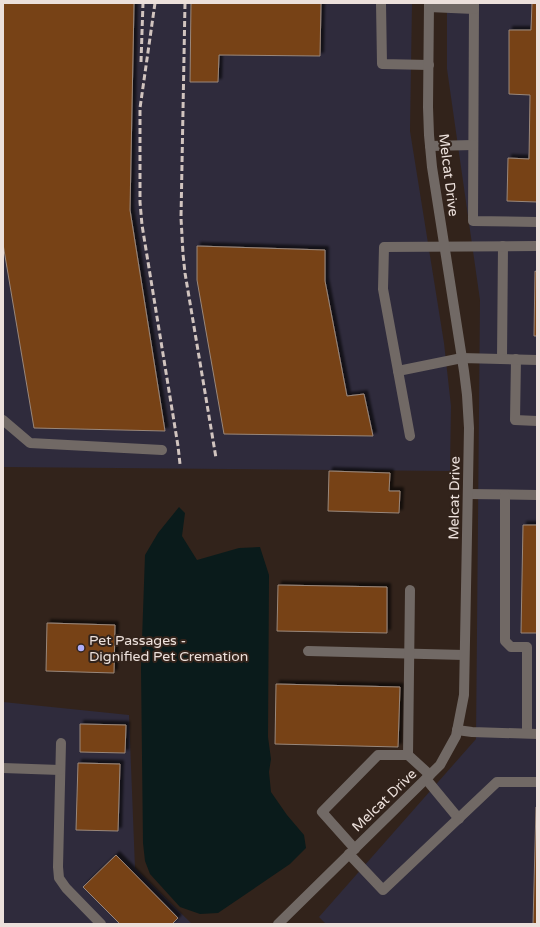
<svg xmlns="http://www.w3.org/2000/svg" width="540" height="927" viewBox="0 0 540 927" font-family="'Varela Round',sans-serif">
	<defs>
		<filter id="shadow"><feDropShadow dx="3.5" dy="-3.5" stdDeviation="1" flood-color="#0009"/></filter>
	</defs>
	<rect width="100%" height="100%" fill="#32231b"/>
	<g fill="#2f2b3c">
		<path d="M3 3H412L410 131 444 343 451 406 450 471 3 467Z"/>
		<path d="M447 3H537V924H326L319 917 476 739 480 300 447 69Z"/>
		<path d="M3 702 129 715 135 868 192 924H3Z"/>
	</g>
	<path fill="#0a1b1b" d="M179 507 185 513 182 536 197 560 239 548 260 547 269 575 268 737 271 759 269 772 271 792 287 815 304 835 306 848 290 864 218 913 200 914 180 907 150 874 145 861 143 843 141 668 145 555 158 533Z"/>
	<g fill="#774216" stroke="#99877b" filter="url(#shadow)">
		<path d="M3 3H134L130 210 165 431 34 428 3 244Z"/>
		<path d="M191 3H321L320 56 219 55 218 82H190Z"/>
		<path d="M532 3H537V202L507 201 508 158 529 159 530 95 509 94V30H531Z"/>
		<path d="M197 246 325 250V281L347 396 364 394 373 436 224 434 197 280Z"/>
		<path d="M535 271 537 272V336H534Z"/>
		<path d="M329 471 390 473 389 491H400L399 513 328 511Z"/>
		<path d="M523 525H537V633H521Z"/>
		<path d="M278 585 387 587V633L277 631Z"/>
		<path d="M47 623 115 625 114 673 46 671Z"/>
		<path d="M276 684 400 687 398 747 275 744Z"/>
		<path d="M80 724 126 725 125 753 80 752Z"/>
		<path d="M78 763 120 764 118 831 76 830Z"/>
		<path d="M536 807H537V924H533Z"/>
		<path d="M116 855 178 918 172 924H120L83 887Z"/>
	</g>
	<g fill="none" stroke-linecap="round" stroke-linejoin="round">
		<g stroke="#716965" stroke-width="10">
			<path d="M381 3 382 64 429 65"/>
			<path d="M474 3 473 221 537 222"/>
			<path d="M429 7 474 9"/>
			<path d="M430 146 473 145"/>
			<path d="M502 359 503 246"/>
			<path d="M516 359 515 420 537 421"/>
			<path d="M398 371 462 358 537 360"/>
			<path d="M3 420 30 443 162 450"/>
			<path d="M410 436 383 289 384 247 537 246"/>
			<path d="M468 494 537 495"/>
			<path d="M505 495V641L511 647H527V733"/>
			<path d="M308 651 464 655"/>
			<path d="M457 730 472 732 537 734"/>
			<path d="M61 743 58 867 59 878 66 888 101 924"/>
			<path d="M408 755 430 775"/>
			<path d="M3 768 60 770"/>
			<path d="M426 779 459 819"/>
			<path d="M355 849 322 812 378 755H408L410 590"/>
			<path d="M349 854 383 890 497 782H537"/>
			<path d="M278 924 440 765 456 736 464 695 469 428 467 395 464 371 432 167 429 135 428 107 429 3"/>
		</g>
		<g stroke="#d1c4bf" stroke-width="3" stroke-dasharray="6 3" stroke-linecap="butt">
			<path d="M155 3 140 108V202L142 225 178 446 180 464"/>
			<path d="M185 3 181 218 183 254 185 273 216 458"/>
			<path d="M141 62 143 3"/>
		</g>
	</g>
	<circle fill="#afaefa" stroke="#32231b" stroke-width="1.5" cx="81" cy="648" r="4"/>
	<g text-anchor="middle" stroke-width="4" stroke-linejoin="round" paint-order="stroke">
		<g font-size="14" fill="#ece0db" stroke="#32231b">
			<text transform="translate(449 175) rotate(83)" y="5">Melcat Drive</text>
			<text transform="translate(454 498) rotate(-89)" y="5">Melcat Drive</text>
			<text transform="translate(384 800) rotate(-44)" y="5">Melcat Drive</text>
		</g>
		<g font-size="14" fill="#ece0db" stroke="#32231b" text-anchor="start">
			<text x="89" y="645">Pet Passages -<tspan x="89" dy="16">Dignified Pet Cremation</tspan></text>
		</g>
	</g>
	<rect width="540" height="927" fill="none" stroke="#ece0db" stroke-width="8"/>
</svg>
